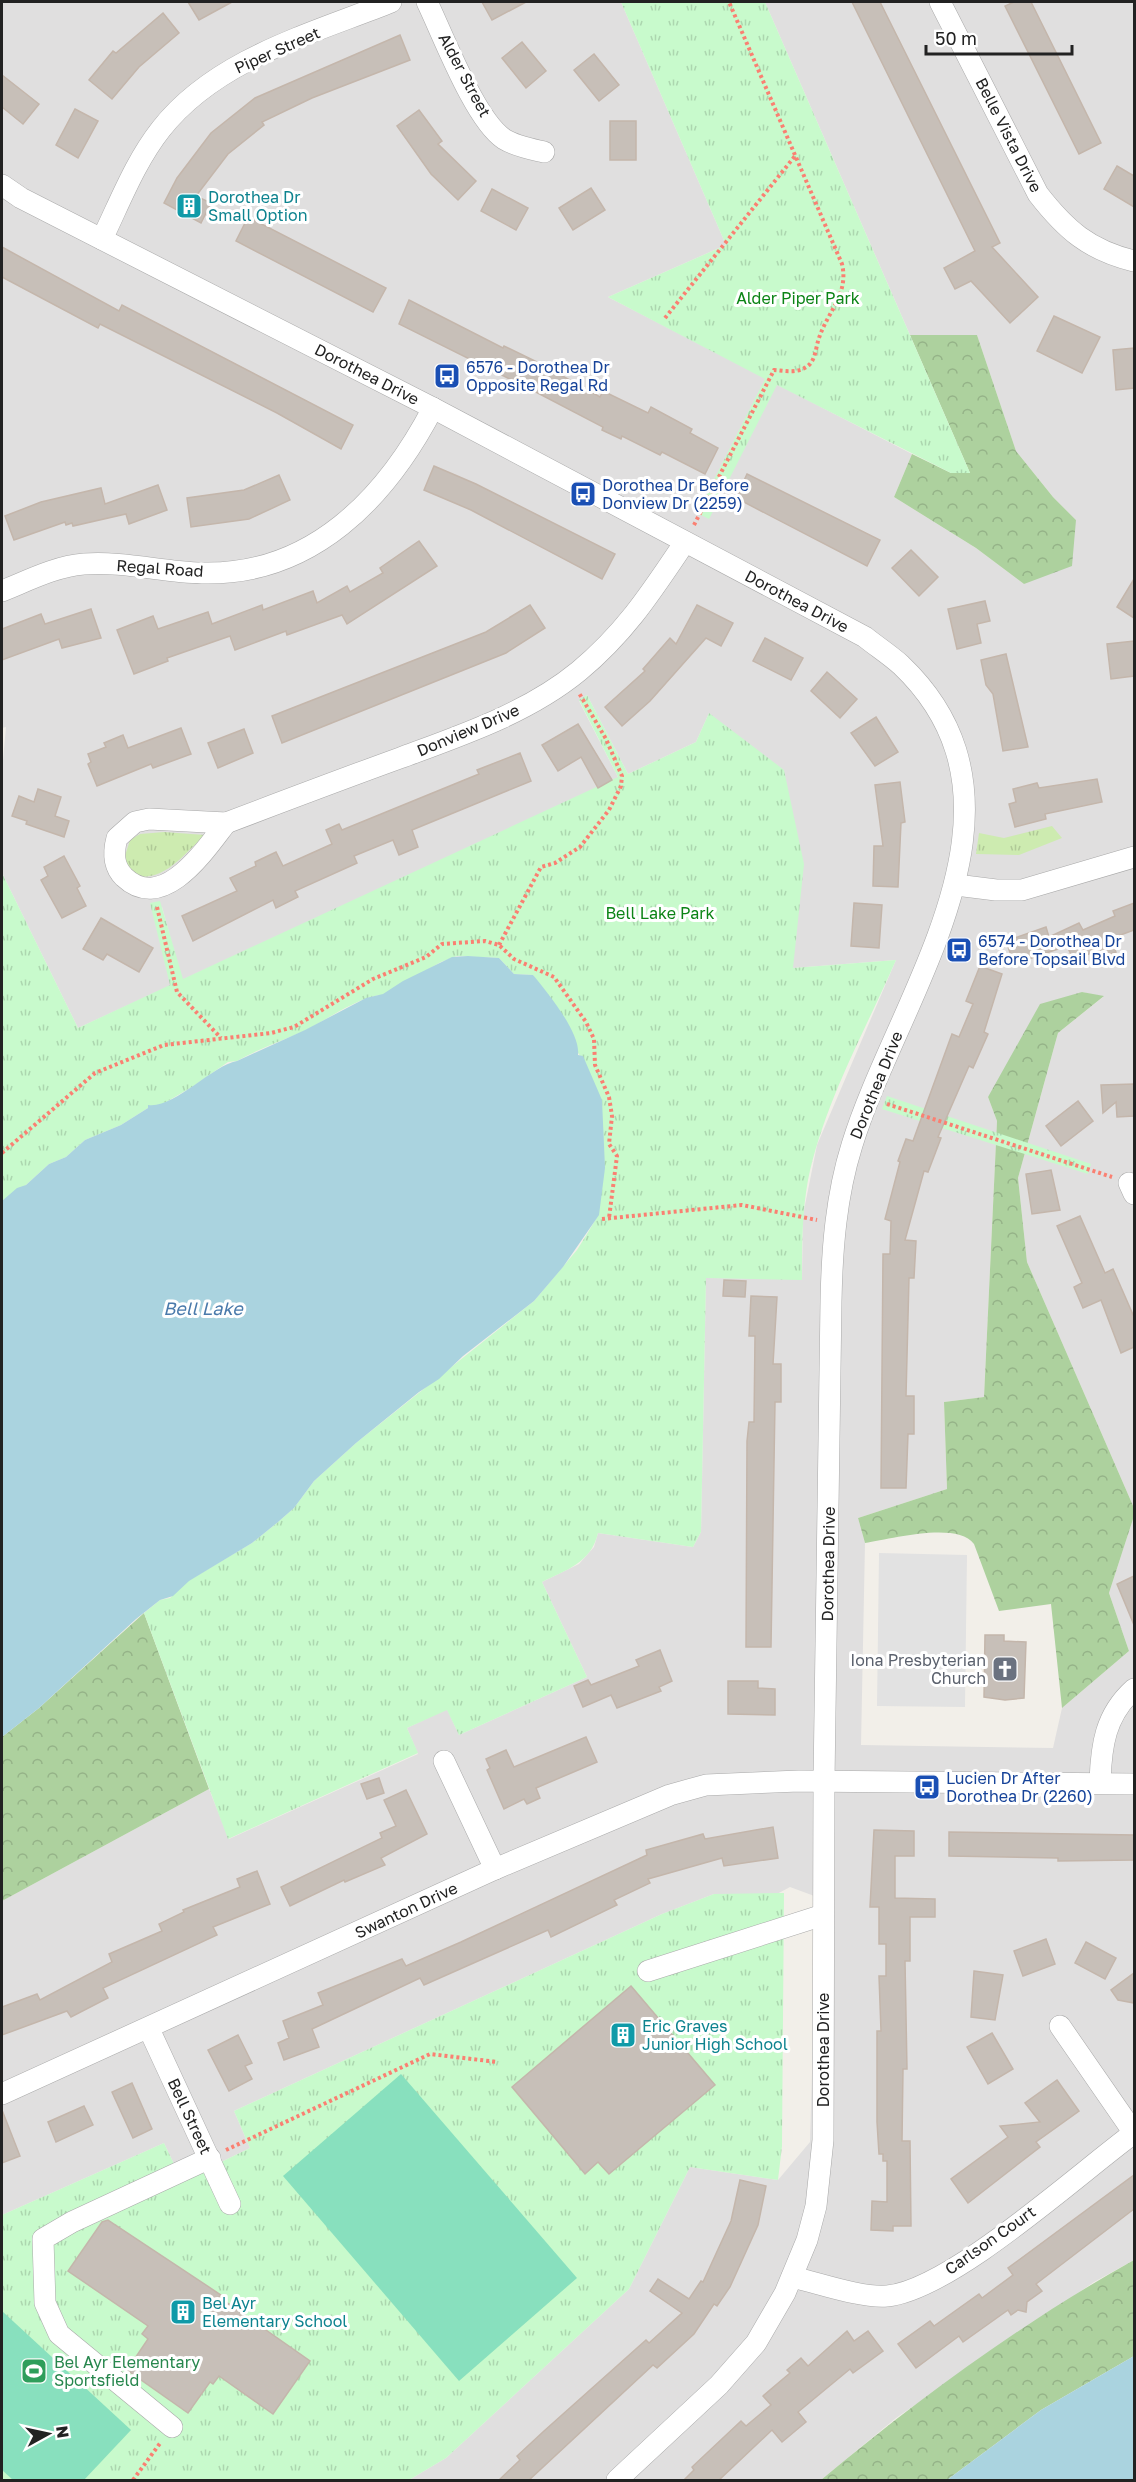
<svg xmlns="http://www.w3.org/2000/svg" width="1136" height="2482" viewBox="0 0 1136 2482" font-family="'Golos Text',sans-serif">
	<defs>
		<pattern id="grass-tufts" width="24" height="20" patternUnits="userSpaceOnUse" patternTransform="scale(1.5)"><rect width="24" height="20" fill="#cdebb0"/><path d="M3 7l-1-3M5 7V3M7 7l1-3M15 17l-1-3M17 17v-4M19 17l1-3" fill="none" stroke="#b0c997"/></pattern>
		<pattern id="forest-crowns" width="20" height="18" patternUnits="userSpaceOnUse" patternTransform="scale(1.5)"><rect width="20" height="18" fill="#add19e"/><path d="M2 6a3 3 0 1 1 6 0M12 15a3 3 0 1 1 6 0" fill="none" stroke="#95b388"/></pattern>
		<pattern id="park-tufts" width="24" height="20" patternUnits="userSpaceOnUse" patternTransform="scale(1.5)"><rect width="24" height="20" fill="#c8facc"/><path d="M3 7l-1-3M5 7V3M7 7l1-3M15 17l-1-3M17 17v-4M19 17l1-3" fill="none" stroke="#acd6af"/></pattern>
	</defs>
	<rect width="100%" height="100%" fill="#f2efe9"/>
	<path fill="#e0dfdf" d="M2 2H621L726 245 608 297 912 454 894 497 976 548 1024 584 1076 520 1053 497 1016 451 977 335H910L765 2H1134V1508L1027 1262 1018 1178 1058 1033 1103 997 1082 992 988 1097 997 1121 984 1397 944 1402 947 1489 858 1518 865 1543 861 1745 1053 1748 1062 1708 1129 1651 1109 1593 1134 1516V2260L1094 2282 896 2418 821 2480H409L446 2458 629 2289 690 2167 778 2180 810 2142 817 1897 790 1887 777 1894H714L662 1914 234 2111 250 2148 182 2181 164 2143 2 2215V1901L209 1789 229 1839 418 1754 407 1728 447 1709 459 1735 587 1677 542 1582 579 1564 594 1547 598 1533 693 1547 701 1532 706 1278 802 1279 803 1215 817 1145 896 960 793 968 709 713 696 742 628 774 587 695 579 701 619 779 182 980 162 907 152 908 172 985 78 1028 2 873V771L6 727 2 728Z"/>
	<g fill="url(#grass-tufts)">
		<path d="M1052 826 1062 838 1019 855 976 854 979 833 1004 838Z"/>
		<path d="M164 832 205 835C184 854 165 882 134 876L124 859 130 840 140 834Z"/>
	</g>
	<g fill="url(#forest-crowns)">
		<path d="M910 335H977L1016 451 1053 497 1076 520 1072 566 1024 584 976 548 894 497 912 454 951 473H970Z"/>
		<path d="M1082 992 1104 996 1058 1033 1018 1178 1027 1262 1134 1508V1516L1109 1593 1129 1651 1062 1708 1051 1604 999 1611 974 1544C957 1521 891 1539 865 1543L858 1518 947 1489 944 1402 984 1397 997 1121 988 1097 1040 1004Z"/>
		<path d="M144 1613 209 1789 2 1901V1737L39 1708Z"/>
		<path d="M1134 2260V2356L1041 2410 947 2480H821C918 2399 1023 2322 1134 2260Z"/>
	</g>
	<g fill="url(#park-tufts)">
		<path d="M621 2H765L970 473H951L777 385 709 519 697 513 765 379 608 297 726 245Z"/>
		<path d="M587 695 628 774 696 742 709 713 784 770 804 864 793 968 896 960C865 1031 824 1103 808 1180 802 1213 802 1246 802 1280L706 1278 701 1532 693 1547 598 1533C591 1563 566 1570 542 1582L587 1677 459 1735 447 1710 407 1728 418 1753 228 1839 144 1613 160 1600 170 1598 188 1581 252 1543 278 1522 294 1508 314 1481 356 1443 534 1301 577 1250 587 1234 597 1217 580 1056 533 975 514 974 499 958 457 956 441 962 383 995C361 995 325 1021 304 1031 282 1041 258 1049 237 1061L228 1062 192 1087 161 1105 148 1108 121 1125 85 1140 66 1157 49 1164 26 1185 2 1201V873L78 1028 170 985 150 903 160 901 183 979 618 777 579 700Z"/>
		<path d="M887 1096 1091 1164 1088 1174 882 1109Z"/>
		<path d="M784 1893 782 2146 778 2180 690 2167 629 2289 446 2458 409 2480H2V2215L164 2143 182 2181 250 2148 234 2111 662 1914 714 1894Z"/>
	</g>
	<g fill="#88e0be">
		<path d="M401 2074 577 2278 459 2381 283 2176Z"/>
		<path d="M2 2311 131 2430 84 2480H13L2 2470Z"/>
	</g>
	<path fill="#e2e2e2" d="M879 1553 967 1555 965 1707 877 1706Z"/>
	<g fill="#aad3df">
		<path d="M468 956 499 958 514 974 533 975C547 992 581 1033 578 1055L583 1056 602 1100 605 1168 599 1215 563 1267 534 1301 463 1356 439 1379 419 1392 356 1443 314 1481 294 1508 278 1522 252 1543 189 1581 173 1596 160 1600 136 1619 39 1708 2 1737V1201L17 1188 26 1185 49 1164 66 1157 85 1140 121 1125 148 1108V1105C174 1109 211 1066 237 1061L305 1030 366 998 383 994 403 981 452 957Z"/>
		<path d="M1134 2356V2480H947L1041 2410Z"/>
	</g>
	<g fill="#c7bfb8" stroke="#c4b6ab" stroke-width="1.5">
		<path d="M188 2H232L199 20Z"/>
		<path d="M482 2H526L492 20Z"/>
		<path d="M852 2H880L1000 243 992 247 1038 297 1010 323 971 281 955 289 944 268 975 251Z"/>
		<path d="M1014 2H1031L1101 143 1079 154 1005 6Z"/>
		<path d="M163 13 179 33 139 67 112 99 89 80 113 51 116 53Z"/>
		<path d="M400 35 410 60 312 98 262 122 264 125 228 154 196 196 211 203 201 223 164 203 177 178 211 133 255 98Z"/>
		<path d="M522 42 546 71 526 88 502 58Z"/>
		<path d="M594 54 619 85 599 101 574 70Z"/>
		<path d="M2 75 39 104 23 124 2 107Z"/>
		<path d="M75 109 98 121 78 158 56 145Z"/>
		<path d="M419 110 442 141 438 144 476 181 458 200 431 174 397 126Z"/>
		<rect x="610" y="121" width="26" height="39"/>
		<path d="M1117 166 1134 176V207L1104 189Z"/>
		<path d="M591 188 605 210 573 230 559 208Z"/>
		<path d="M492 189 528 208 516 230 481 211Z"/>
		<path d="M248 217 386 288 373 312 236 241Z"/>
		<path d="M2 247 119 311 122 305 353 425 341 449 277 413 100 324 98 328 2 277Z"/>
		<path d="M409 300 503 348 504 346 541 364 600 397 603 391 648 413 651 407 692 429 690 433 718 448 705 474 662 452 660 455 622 436 621 439 602 430 603 427 532 390 399 324Z"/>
		<path d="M1054 316 1100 337 1082 373 1037 351Z"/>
		<path d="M1134 348V388L1116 390 1113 350Z"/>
		<path d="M434 466 476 484 615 554 602 579 471 510 424 490Z"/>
		<path d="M747 474 880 540 867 566 736 498Z"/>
		<path d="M279 475 290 500 249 519 191 527 187 498 244 490Z"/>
		<path d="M158 485 167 510 129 524 126 514 73 526 72 523 66 525 65 522 14 540 5 516 41 502 101 488 105 504Z"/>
		<path d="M419 541 437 566 347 624 342 615 287 635 286 631 235 650 230 636 167 658 168 661 134 674 117 630 153 616 158 629 208 612 212 624 262 605 263 610 313 591 317 603 347 586 350 592 383 573 380 568Z"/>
		<path d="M911 550 938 577 919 596 892 568Z"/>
		<path d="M1134 579V618L1117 607Z"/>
		<path d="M985 601 990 621 977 624 981 643 957 649 948 609Z"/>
		<path d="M530 605 545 628 506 653 282 743 272 716 486 632Z"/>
		<path d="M697 605 733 623 721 646 706 638 650 701 622 726 605 707 645 671 643 669 670 638 676 644Z"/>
		<path d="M91 609 101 638 62 648 59 639 2 660V629L41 614 45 624Z"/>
		<path d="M765 638 803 658 791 680 753 661Z"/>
		<path d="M1134 641V676L1111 679 1107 644Z"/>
		<path d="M1006 654 1028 747 1003 751 993 694 986 685 981 660Z"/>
		<path d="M827 672 857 699 840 718 811 691Z"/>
		<path d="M876 717 898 752 875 766 851 733Z"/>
		<path d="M578 724 612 780 598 788 581 757 558 771 542 745Z"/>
		<path d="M181 728 191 754 153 768 151 764 97 786 88 764 91 762 88 754 106 747 104 743 123 735 128 748Z"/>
		<path d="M244 729 253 753 218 768 208 743Z"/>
		<path d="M520 753 531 781 412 830 418 847 399 855 393 840 354 856 357 863 295 891 298 897 276 908 273 900 193 941 182 916 237 891 230 878 256 866 255 862 276 852 283 866 332 844 326 830 339 824 342 830 479 774 477 770Z"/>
		<path d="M1097 779 1102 802 1045 814 1046 819 1015 827 1009 804 1016 802 1013 789 1037 783 1039 788Z"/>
		<path d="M900 782 905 822 901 823 898 887 873 886 874 846H883L875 785Z"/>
		<path d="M38 789 61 797 55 816 69 821 64 837 26 824 27 821 12 816 19 796 34 802Z"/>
		<path d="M64 856 80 886 77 888 86 906 62 918 41 880 48 876 44 867Z"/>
		<path d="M854 903 882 905 879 948 851 946Z"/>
		<path d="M1134 903V930L1110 939 1116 952 1097 960 1093 952 1074 961 1067 946 1014 964 1006 941 1046 927 1049 937 1079 923 1083 930 1115 916 1113 911Z"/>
		<path d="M101 918 153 948 139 972 107 954 103 960 83 949Z"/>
		<path d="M980 966 1002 974 984 1032 988 1034 973 1068 969 1066 938 1137 941 1138 928 1172 924 1171 905 1240 916 1241 914 1278H909L906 1396H914V1434H908L906 1488H881L883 1254H890L891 1221 885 1219 900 1162 898 1161 906 1139 913 1141 952 1034 959 1037 973 1004 966 1001Z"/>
		<path d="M1134 1084V1116L1117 1117 1116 1102 1103 1113 1101 1085Z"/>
		<path d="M1078 1101 1093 1121 1061 1146 1046 1126Z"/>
		<path d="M1051 1170 1060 1210 1032 1214 1026 1174Z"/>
		<path d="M1080 1216 1105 1273 1113 1269 1134 1317V1347L1121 1353 1101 1300 1083 1308 1074 1287 1082 1283 1057 1226Z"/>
		<path d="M724 1280 746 1281 745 1297 723 1296Z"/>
		<path d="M751 1296 777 1297 773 1364H781V1402H775L771 1647H746L747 1441 749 1422H754L755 1336H749Z"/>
		<path d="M1134 1576V1625L1117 1584Z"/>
		<path d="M985 1635H1004V1641L1026 1642 1024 1698 1005 1700 984 1697Z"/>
		<path d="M660 1650 672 1681 659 1687 661 1691 617 1708 611 1695 583 1707 574 1686 588 1680 591 1685 639 1666 636 1660Z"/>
		<path d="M728 1681H758V1688L775 1689V1715L728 1714Z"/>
		<path d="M586 1737 597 1762 536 1788 540 1798 527 1804 524 1799 504 1809 487 1770 490 1768 486 1759 506 1750 514 1767Z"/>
		<path d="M379 1778 384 1793 367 1799 361 1784Z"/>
		<path d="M406 1790 427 1834 381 1858 385 1865 345 1882 344 1880 290 1906 281 1887 382 1838 380 1833 396 1826 384 1800Z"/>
		<path d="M773 1827 778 1858 724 1866 722 1858 648 1879 650 1883 614 1900 617 1905 551 1937 548 1930 424 1985 420 1978 312 2029 319 2047 284 2060 278 2043 289 2038 283 2021 323 2005 318 1993 402 1959 406 1966 461 1942 647 1855 646 1850 703 1834 705 1839Z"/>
		<path d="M874 1830 914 1831V1856H895V1898L935 1899V1917H910V1961H905L907 2069H903L902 2141H910L911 2226H893V2231L871 2230 872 2201 887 2202V2161H883V2154H879L877 2122V2031H881L879 1976H886V1944H879V1907H870Z"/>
		<path d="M949 1832 1134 1835V1860L1058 1861V1858L949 1856Z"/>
		<path d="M257 1871 270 1904 213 1927 217 1935 103 1988 108 1998 71 2017 67 2011 2 2035V2007L37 1994 40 2000 112 1962 109 1954 162 1931 159 1924 184 1912 183 1910 240 1887 237 1879Z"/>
		<path d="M1046 1939 1055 1964 1023 1976 1014 1951Z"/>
		<path d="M1086 1942 1116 1958 1105 1979 1075 1963Z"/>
		<path d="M974 1971 1003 1975 995 2020 971 2017Z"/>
		<path d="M1134 1973V2003L1118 2000 1111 1990Z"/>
		<path d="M631 1986 715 2085 609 2174 598 2162 585 2174 512 2087Z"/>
		<path d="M992 2033 1013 2069 988 2084 967 2047Z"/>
		<path d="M238 2035 252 2063 245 2066 252 2079 229 2091 208 2050Z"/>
		<path d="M1057 2080 1079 2111 1036 2142 1040 2147 968 2203 951 2179 1008 2137 1000 2126 1040 2122 1025 2103Z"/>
		<path d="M132 2083 152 2129 133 2138 112 2092Z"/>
		<path d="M84 2106 93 2125 56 2142 48 2122Z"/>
		<path d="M2 2110 20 2156 2 2163Z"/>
		<path d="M1134 2175V2209L1036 2284 1042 2291 1027 2302 1026 2312 1018 2310 1011 2315 1008 2310 963 2342 959 2336 916 2368 898 2344 930 2321 934 2326 979 2294 982 2298 1013 2275 1008 2268Z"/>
		<path d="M740 2180 766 2186 758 2225 730 2287 717 2306 714 2304 694 2334 657 2368 653 2365 528 2481H498L520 2460 517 2456 544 2431 646 2340 649 2343 682 2313 650 2291 658 2279 689 2299 701 2281 703 2282 731 2221Z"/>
		<path d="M108 2220 221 2295 219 2297 310 2361 273 2414 219 2376 213 2384 210 2382 188 2413 127 2370 148 2339 142 2334 148 2326 68 2271 102 2222Z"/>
		<path d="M847 2331 854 2341 868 2331 883 2351 853 2373 850 2369 798 2412 806 2422 782 2442 772 2430 718 2481H683L694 2470 692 2467 741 2421 746 2426 771 2405 763 2396 790 2373 787 2370 801 2358 808 2366Z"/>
	</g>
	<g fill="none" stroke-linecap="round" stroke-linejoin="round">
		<g stroke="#a9a9a9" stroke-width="22">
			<g id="minor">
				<path d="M427 2C443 35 475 120 504 139 515 146 531 149 544 152"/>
				<path d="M940 2 1038 194C1066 230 1089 250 1134 261"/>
				<path d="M2 185 21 198 433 408 865 637C876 646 890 655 901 665 1049 806 898 995 852 1145 836 1196 832 1249 831 1302L824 1781 823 2140 816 2206 807 2240 785 2293 756 2343 719 2385 617 2480"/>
				<path d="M102 239C120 202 135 162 161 129 216 59 311 34 391 2"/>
				<path d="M2 591C27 581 56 566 84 564 123 561 163 572 202 573 312 576 386 498 433 408"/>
				<path d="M149 819 226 823C205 850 163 914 124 877 113 866 113 853 117 838L135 822Z"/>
				<path d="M226 823C284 801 342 779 400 758 462 735 528 713 579 671 626 632 652 591 685 542"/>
				<path d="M956 885 996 890H1022L1134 857"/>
				<path d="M1129 1183 1134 1194"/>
				<path d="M444 1761 495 1869"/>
				<path d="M1100 1783C1101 1746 1105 1715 1134 1689"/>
				<path d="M648 1971 823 1915"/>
				<path d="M1060 2026 1134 2133"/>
				<path d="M149 2029 230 2204"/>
				<path d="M2 2094 495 1869 670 1795 706 1785 799 1781 1134 1784"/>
				<path d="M792 2277C819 2283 860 2298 887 2296 951 2290 1078 2174 1134 2133"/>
				<path d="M172 2427 59 2334 45 2303 43 2239 72 2222 210 2158"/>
			</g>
		</g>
		<g stroke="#fa8072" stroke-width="4" stroke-dasharray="3 3" stroke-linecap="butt">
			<path d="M665 318 795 156"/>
			<path d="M694 525 774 370C786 371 800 374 810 364 816 357 816 346 819 338 828 311 849 294 842 264L729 2"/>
			<path d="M157 907 177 992 221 1038"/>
			<path d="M499 945 541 867 555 863 580 847 609 810 621 786 622 776 606 739 579 693"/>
			<path d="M887 1104 1112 1177"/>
			<path d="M2 1153 95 1073 164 1045 271 1033 294 1027 373 979 426 957 442 944 485 941 499 945 514 959 554 977 586 1022 594 1039 595 1065 609 1097 612 1116 609 1144 617 1156 609 1218"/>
			<path d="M602 1219 742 1205 817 1220"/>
			<path d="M226 2150 430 2054 497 2062"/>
			<path d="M133 2480 161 2442"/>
		</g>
		<use href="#minor" stroke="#fff" stroke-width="21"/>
	</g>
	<defs>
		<g id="building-square" transform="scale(1.35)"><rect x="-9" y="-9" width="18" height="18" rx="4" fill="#0f9aa8" stroke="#fff"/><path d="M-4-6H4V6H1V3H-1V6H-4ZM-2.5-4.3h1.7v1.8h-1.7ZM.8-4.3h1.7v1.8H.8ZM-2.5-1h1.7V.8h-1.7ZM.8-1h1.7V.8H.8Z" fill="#fff"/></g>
		<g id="bus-square" transform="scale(1.35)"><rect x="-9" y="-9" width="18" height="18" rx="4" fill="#1a4fb4" stroke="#fff"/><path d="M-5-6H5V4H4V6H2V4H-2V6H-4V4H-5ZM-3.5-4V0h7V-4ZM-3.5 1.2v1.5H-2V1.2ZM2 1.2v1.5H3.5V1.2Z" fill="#fff"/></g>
		<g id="church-square" transform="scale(1.35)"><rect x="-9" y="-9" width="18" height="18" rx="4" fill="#6b7280" stroke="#fff"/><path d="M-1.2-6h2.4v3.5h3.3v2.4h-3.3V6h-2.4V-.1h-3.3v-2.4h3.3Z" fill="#fff"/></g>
		<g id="stadium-square" transform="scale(1.35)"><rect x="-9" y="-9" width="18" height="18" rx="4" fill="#2e9e5b" stroke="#fff"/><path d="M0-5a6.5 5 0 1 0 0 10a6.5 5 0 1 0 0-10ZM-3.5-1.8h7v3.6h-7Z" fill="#fff"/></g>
	</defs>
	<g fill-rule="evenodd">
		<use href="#building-square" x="189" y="206"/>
		<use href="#bus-square" x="447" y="376"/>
		<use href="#bus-square" x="583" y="494"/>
		<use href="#bus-square" x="959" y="950"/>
		<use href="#church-square" x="1005" y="1669"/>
		<use href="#bus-square" x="927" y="1787"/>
		<use href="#building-square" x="623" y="2035"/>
		<use href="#building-square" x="183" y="2312"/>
		<use href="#stadium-square" x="34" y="2371"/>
	</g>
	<g text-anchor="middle" stroke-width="6" stroke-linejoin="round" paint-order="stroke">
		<g font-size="16" fill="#222" stroke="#fff">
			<text transform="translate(277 50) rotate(-24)" y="6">Piper Street</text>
			<text transform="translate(465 75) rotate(62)" y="6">Alder Street</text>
			<text transform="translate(1009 135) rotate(63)" y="6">Belle Vista Drive</text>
			<text transform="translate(367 374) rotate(27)" y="6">Dorothea Drive</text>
			<text transform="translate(160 568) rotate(4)" y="6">Regal Road</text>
			<text transform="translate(797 601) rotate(28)" y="6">Dorothea Drive</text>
			<text transform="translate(468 730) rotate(-23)" y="6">Donview Drive</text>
			<text transform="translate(876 1085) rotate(-68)" y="6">Dorothea Drive</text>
			<text transform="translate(828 1564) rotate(-89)" y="6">Dorothea Drive</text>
			<text transform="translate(406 1910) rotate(-25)" y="6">Swanton Drive</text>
			<text transform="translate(823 2050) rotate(-90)" y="6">Dorothea Drive</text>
			<text transform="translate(190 2116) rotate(65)" y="6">Bell Street</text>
			<text transform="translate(990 2240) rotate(-35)" y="6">Carlson Court</text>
		</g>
		<g font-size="16" fill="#0d838f" stroke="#fff" text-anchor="start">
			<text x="208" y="203">Dorothea Dr<tspan x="208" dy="18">Small Option</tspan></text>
			<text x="642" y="2032">Eric Graves<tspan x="642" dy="18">Junior High School</tspan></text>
			<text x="202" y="2309">Bel Ayr<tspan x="202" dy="18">Elementary School</tspan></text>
		</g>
		<g font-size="16" fill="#0c8416" stroke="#fff">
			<text x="798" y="304">Alder Piper Park</text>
			<text x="660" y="919">Bell Lake Park</text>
		</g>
		<g font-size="16" fill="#164399" stroke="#fff" text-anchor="start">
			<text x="466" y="373">6576 - Dorothea Dr<tspan x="466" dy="18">Opposite Regal Rd</tspan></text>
			<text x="602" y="491">Dorothea Dr Before<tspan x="602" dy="18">Donview Dr (2259)</tspan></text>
			<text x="978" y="947">6574 - Dorothea Dr<tspan x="978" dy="18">Before Topsail Blvd</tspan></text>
			<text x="946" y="1784">Lucien Dr After<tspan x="946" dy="18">Dorothea Dr (2260)</tspan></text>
		</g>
		<g font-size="16" fill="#5b616d" stroke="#fff" text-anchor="end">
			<text x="986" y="1666">Iona Presbyterian<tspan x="986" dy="18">Church</tspan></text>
		</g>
		<g font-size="16" fill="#27864d" stroke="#fff" text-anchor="start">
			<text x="54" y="2368">Bel Ayr Elementary<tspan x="54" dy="18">Sportsfield</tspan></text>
		</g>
		<g font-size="18" font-style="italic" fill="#4a7aab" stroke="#fff">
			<text x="203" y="1315">Bell Lake</text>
		</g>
	</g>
	<rect width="1136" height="2482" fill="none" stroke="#222222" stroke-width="6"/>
	<g transform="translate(48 2434) rotate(82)" stroke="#ffffff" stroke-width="4.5" paint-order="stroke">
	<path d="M0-4.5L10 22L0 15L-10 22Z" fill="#222222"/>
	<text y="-9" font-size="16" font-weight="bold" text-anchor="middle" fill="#222222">N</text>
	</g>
	<path d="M926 45v9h146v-9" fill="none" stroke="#222222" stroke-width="3"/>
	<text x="935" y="45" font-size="18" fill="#222222" stroke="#ffffff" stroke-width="4.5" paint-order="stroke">50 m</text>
</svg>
